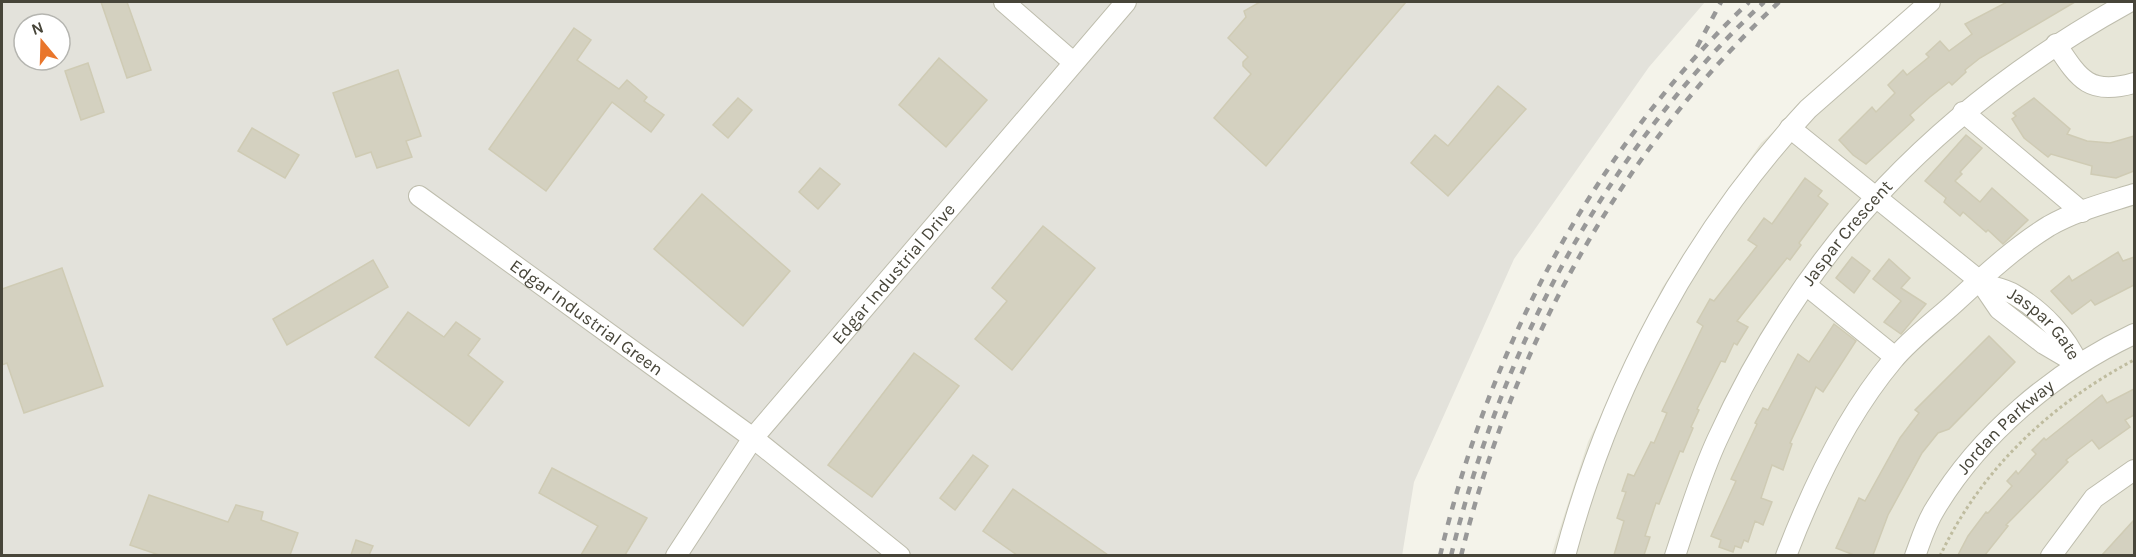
<svg xmlns="http://www.w3.org/2000/svg" width="2136" height="557" viewBox="0 0 2136 557" font-family="Karla,sans-serif">
	<rect width="100%" height="100%" fill="#f4f3ea"/>
	<path fill="#e7e6d8" d="M1916 2H2134V555L1551 556 1588 442 1662 288 1761 143Z"/>
	<path fill="#e3e2db" fill-rule="evenodd" d="M2 2H1705L1649 67 1514 259 1414 482 1402 556 2 555ZM24 24H60V60H24Z"/>
	<g fill="#d4d1c0" stroke="#cfcbb4" stroke-width="1.5">
		<path d="M101 2H127L151 70 127 78Z"/>
		<path d="M1260 2H1406L1266 166 1214 118 1251 74 1243 66V62L1248 57 1228 38 1246 17 1244 11Z"/>
		<path d="M2007 2H2075L1980 58 1965 70 1966 72 1952 85 1949 82 1930 97 1910 115 1914 120 1866 164 1853 155 1839 140 1872 107 1876 112 1895 93 1888 85 1903 70 1907 75 1929 57 1926 54 1940 41 1949 51 1972 34 1965 24Z"/>
		<path d="M574 28 591 40 577 60 619 89 627 80 647 97 644 101 664 115 651 132 612 102 546 191 489 149Z"/>
		<path d="M939 58 987 100 946 147 899 105Z"/>
		<path d="M88 63 104 112 81 120 65 71Z"/>
		<path d="M398 70 421 136 406 141 412 157 377 168 371 152 356 157 333 93Z"/>
		<path d="M1498 86 1526 109 1448 196 1411 163 1435 135 1448 146Z"/>
		<path d="M738 98 752 110 728 138 713 125Z"/>
		<path d="M2034 98 2070 129 2067 134 2087 141 2110 143 2134 136V171L2116 178 2091 174 2092 166 2051 154 2048 157 2024 138 2012 119 2016 116 2013 113Z"/>
		<path d="M252 128 299 155 285 178 238 151Z"/>
		<path d="M1966 135 1982 148 1960 172 1962 174 1955 181 1980 202 1992 188 2028 220 2003 244 1988 230 1986 232 1963 212 1960 216 1944 202 1946 198 1925 181Z"/>
		<path d="M820 168 840 184 818 209 799 192Z"/>
		<path d="M1805 178 1822 191 1818 196 1828 204 1799 243 1801 245 1790 260 1787 258 1737 321 1748 327 1737 345 1734 343 1725 362 1721 361 1697 409 1699 410 1691 427 1693 428 1683 452 1680 451 1659 504 1656 503 1645 536 1650 537 1644 555H1614L1624 521 1617 518 1626 492 1622 491 1628 474 1634 476 1651 442 1654 443 1667 413 1662 411 1703 326 1697 322 1710 299 1714 301 1757 246 1748 240 1764 218 1772 224Z"/>
		<path d="M702 194 790 271 743 326 654 249Z"/>
		<path d="M1043 226 1095 268 1012 370 975 339 1007 301 992 288Z"/>
		<path d="M2118 252 2123 261 2134 257V285L2095 305 2091 300 2072 314 2051 291 2069 276 2072 281Z"/>
		<path d="M1852 257 1870 271 1854 293 1836 278Z"/>
		<path d="M1889 259 1910 278 1901 288 1926 304 1901 334 1884 322 1901 301 1873 279Z"/>
		<path d="M373 260 388 287 287 345 273 319Z"/>
		<path d="M62 268 103 386 24 413 7 363 2 365V289Z"/>
		<path d="M408 312 444 337 456 322 480 339 468 355 503 382 469 426 375 357Z"/>
		<path d="M1834 324 1856 341 1823 392 1816 387 1790 443 1792 444 1783 470 1772 465 1761 498 1772 502 1763 525 1755 521 1748 542 1744 540 1741 548 1735 546 1733 552 1719 547 1721 540 1711 536 1736 481 1731 479 1757 424 1755 423 1763 408 1768 410 1798 354 1809 362Z"/>
		<path d="M1989 336 2015 362 1949 429 1938 433 1922 453 1888 515 1873 555H1854L1836 548 1859 498 1865 501 1900 438 1919 413 1915 410Z"/>
		<path d="M914 353 959 386 872 497 828 465Z"/>
		<path d="M2134 389V415L2125 420 2130 427 2099 449 2092 440 2066 460 2068 462 2006 525 2008 526 1985 555H1958L1968 536 1986 512 1988 513 2012 486 2007 481 2016 471 2018 474 2036 454 2032 450 2044 438 2046 440 2102 395 2107 403Z"/>
		<path d="M973 455 988 466 955 510 940 498Z"/>
		<path d="M552 468 647 518 625 555H581L598 526 539 493Z"/>
		<path d="M1013 489 1108 555H1017L983 531Z"/>
		<path d="M149 495 228 522 236 505 263 512 261 520 298 533 290 555H159L130 545Z"/>
		<path d="M2134 520V555H2102Z"/>
		<path d="M356 540 373 546 369 555H351Z"/>
	</g>
	<g fill="none" stroke-linecap="round" stroke-linejoin="round">
		<g stroke="#bebdad" stroke-width="22">
			<g id="minor">
				<path d="M1004 2 1073 62"/>
				<path d="M2056 44C2079 79 2089 96 2134 83"/>
				<path d="M1963 112 2082 212"/>
				<path d="M1790 128 1980 281 1999 309 2044 344 2078 364"/>
				<path id="s1" d="M419 196 753 438 900 556"/>
				<path id="s2" d="M1983 284C1993 287 2006 289 2015 295 2042 311 2066 336 2078 364"/>
				<path d="M1806 285 1895 357"/>
				<path id="s3" d="M676 556 753 438 1126 2"/>
				<path d="M1565 556C1609 390 1691 235 1808 109L1930 2"/>
				<path id="s4" d="M1675 556C1688 517 1700 477 1717 440 1806 244 1942 105 2129 2"/>
				<path d="M1786 556C1812 488 1846 416 1893 360 1912 337 1939 318 1960 298 1987 273 2018 245 2049 226 2075 211 2106 203 2134 194"/>
				<path id="s5" d="M1915 556C1921 540 1926 523 1935 509 1980 434 2055 371 2134 334"/>
				<path d="M2051 556 2094 498 2134 470"/>
			</g>
		</g>
		<path stroke="#bfbc9f" stroke-width="3" stroke-dasharray="3 3" stroke-linecap="butt" d="M1940 556C1981 469 2051 404 2134 360"/>
		<use href="#minor" stroke="#fff" stroke-width="20"/>
		<g stroke="#989898" stroke-width="4.5" stroke-dasharray="8 8" stroke-linecap="butt">
			<path d="M1697 47 1721 2"/>
			<path d="M1440 556C1489 348 1594 149 1749 2"/>
			<path d="M1451 556C1502 347 1606 150 1764 2"/>
			<path d="M1461 556C1513 345 1620 151 1779 2"/>
		</g>
	</g>
	<g text-anchor="middle" stroke-width="6" stroke-linejoin="round" paint-order="stroke">
		<g font-size="18" fill="#474539" stroke="#fff">
			<text dy="6" stroke="none"><textPath href="#s4" startOffset="369">Jaspar Crescent</textPath></text>
			<text dy="6" stroke="none"><textPath href="#s3" startOffset="357">Edgar Industrial Drive</textPath></text>
			<text dy="6" stroke="none"><textPath href="#s1" startOffset="207">Edgar Industrial Green</textPath></text>
			<text dy="6" stroke="none"><textPath href="#s2" startOffset="75">Jaspar Gate</textPath></text>
			<text dy="6" stroke="none"><textPath href="#s5" startOffset="160">Jordan Parkway</textPath></text>
		</g>
	</g>
	<rect width="2136" height="557" fill="none" stroke="#474539" stroke-width="6"/>
	<g transform="translate(42 42) rotate(341)"><circle r="28" fill="#ffffff" stroke="#b5b5b0" stroke-width="1.5"/>
	<path d="M0-4.5L10 22L0 15L-10 22Z" fill="#e9762c"/>
	<text y="-9" font-size="16" font-weight="bold" text-anchor="middle" fill="#474539">N</text>
	</g>
</svg>
